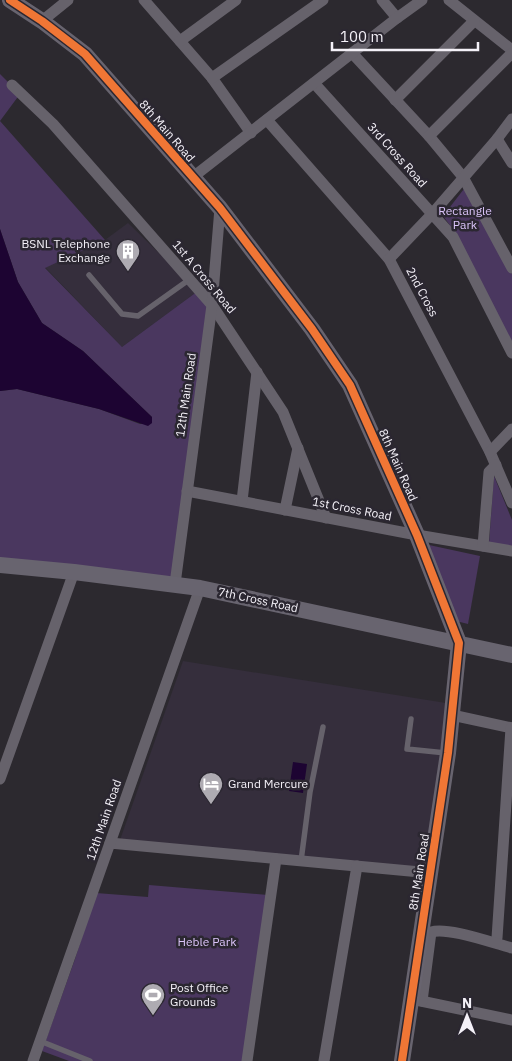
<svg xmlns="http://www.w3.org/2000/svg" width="512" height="1061" viewBox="0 0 512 1061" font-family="'IBM Plex Sans',sans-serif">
	<rect width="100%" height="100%" fill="#2c292f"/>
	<g fill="#352e3c">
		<path d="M128 223 198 291 122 347 45 267 105 240Z"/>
		<path d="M183 661 446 703 426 869 120 840Z"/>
	</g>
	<g fill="#4a375f">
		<path d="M0 74 20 94 0 121 105 240 45 268 122 347 198 291 212 308 177 580 0 558V391L17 389 99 409 140 424 152 423V417L83 351 42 323 18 282 0 229Z"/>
		<path d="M467 185 512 274V346L455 232 443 216Z"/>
		<path d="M494 476 512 520V546L489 543Z"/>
		<path d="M429 545 480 556 468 624 456 621Z"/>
		<path d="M149 885 268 895 245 1061H69L42 1051 75 959 96 893 148 897Z"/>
	</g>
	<g fill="#1d0432">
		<path d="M0 229 18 282 42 323 83 351 152 417V423L148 426 99 409 17 389 0 391Z"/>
		<path d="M293 762 307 764 303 793 289 791Z"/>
	</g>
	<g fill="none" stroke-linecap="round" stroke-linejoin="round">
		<g stroke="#66626b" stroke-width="5.5">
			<path d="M89 275 122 314 138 316 190 279"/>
			<path d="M411 719 407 749 446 753"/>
			<path d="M301 861 310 792 323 727"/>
			<path d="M40 1041 90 1061"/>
		</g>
		<g stroke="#66626b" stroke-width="11">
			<path d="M144 0 212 78 251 133"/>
			<path d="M382 0 397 18"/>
			<path d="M449 0 512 50"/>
			<path d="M42 21 68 0"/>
			<path d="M180 41 236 0"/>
			<path d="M352 53 429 136 463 177 512 268"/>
			<path d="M212 78 323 0"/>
			<path d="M314 83 453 237 512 353"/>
			<path d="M12 85 53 124 212 305 283 412 326 518"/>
			<path d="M395 100 474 21"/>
			<path d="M267 120 389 259 490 452 512 503"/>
			<path d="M429 136 512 53"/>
			<path d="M497 139 512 163"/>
			<path d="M193 177 397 18 422 0"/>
			<path d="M389 259 432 214 497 139 512 119"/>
			<path d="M490 452 512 429"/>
			<path d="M187 491 417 535 512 551"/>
			<path d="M242 501 257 372"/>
			<path d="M285 510 298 448"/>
			<path d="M483 546 489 472 496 465"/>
			<path d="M175 584 212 305 220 208"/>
			<path d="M452 715 512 728"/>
			<path d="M0 779 74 572"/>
			<path d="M110 843 431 873"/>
			<path d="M497 938 511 728"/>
			<path d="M416 1000 512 1020"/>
			<path d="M422 1001 431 932C449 927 492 943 512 948"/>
			<path d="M33 1061 200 588"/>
			<path d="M247 1061 276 859"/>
			<path d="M324 1061 357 866"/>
		</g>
		<g stroke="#68646f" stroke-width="16">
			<path d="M10 0 42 21 85 54 220 208 312 329 350 385 417 535 459 643 448 753 402 1061"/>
			<path d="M0 565 74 572 200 588 512 655"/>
		</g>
		<g stroke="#2b2731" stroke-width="11">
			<path id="cycleway" d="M10 0 42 21 85 54 220 208 312 329 350 385 417 535 459 643 448 753 402 1061"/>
		</g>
		<use href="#cycleway" stroke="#f07635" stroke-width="8"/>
	</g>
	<defs>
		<g id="building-pin" transform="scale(1.25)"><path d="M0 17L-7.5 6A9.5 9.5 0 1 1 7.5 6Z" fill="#aeabb2" stroke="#2b2731"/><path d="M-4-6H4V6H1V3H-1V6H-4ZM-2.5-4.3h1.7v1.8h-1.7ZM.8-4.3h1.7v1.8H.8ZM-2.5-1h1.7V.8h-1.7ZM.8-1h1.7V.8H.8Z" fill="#fff"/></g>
		<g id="hotel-pin" transform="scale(1.25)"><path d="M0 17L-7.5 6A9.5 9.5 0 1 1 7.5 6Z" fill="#aeabb2" stroke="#2b2731"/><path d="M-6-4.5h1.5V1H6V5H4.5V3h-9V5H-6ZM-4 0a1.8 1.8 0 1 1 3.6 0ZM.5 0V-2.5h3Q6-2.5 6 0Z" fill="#fff"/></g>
		<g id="stadium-pin" transform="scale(1.25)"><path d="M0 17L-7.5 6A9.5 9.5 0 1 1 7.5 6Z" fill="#aeabb2" stroke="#2b2731"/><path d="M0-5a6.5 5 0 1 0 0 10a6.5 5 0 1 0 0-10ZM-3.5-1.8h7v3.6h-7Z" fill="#fff"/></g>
	</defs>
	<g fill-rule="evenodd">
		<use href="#building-pin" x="128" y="251"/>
		<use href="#hotel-pin" x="211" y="784"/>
		<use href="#stadium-pin" x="153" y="995"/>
	</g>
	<g text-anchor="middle" stroke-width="5" stroke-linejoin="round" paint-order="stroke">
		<g font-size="12" fill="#f4f1f8" stroke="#2b2731">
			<text transform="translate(167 131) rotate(49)" y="4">8th Main Road</text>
			<text transform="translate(397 155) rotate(48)" y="4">3rd Cross Road</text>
			<text transform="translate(204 277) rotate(50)" y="4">1st A Cross Road</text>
			<text transform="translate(422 292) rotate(62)" y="4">2nd Cross</text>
			<text transform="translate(186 395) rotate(-82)" y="4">12th Main Road</text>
			<text transform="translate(398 465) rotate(66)" y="4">8th Main Road</text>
			<text transform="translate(352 509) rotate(11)" y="4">1st Cross Road</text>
			<text transform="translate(258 600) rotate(12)" y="4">7th Cross Road</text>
			<text transform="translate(104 820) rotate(-71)" y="4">12th Main Road</text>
			<text transform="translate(419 872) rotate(-81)" y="4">8th Main Road</text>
		</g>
		<g font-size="12" fill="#dbc4f9" stroke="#2b2731">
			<text x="465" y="215">Rectangle<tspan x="465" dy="14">Park</tspan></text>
			<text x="207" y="946">Heble Park</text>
		</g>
		<g font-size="12" fill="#f4f1f8" stroke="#2b2731" text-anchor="start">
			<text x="110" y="248" text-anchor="end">BSNL Telephone<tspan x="110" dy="14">Exchange</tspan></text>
			<text x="228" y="788">Grand Mercure</text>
			<text x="170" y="992">Post Office<tspan x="170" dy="14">Grounds</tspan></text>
		</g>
	</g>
	<g transform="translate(467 1016)" stroke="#2b2731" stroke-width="4" paint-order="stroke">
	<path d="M0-4L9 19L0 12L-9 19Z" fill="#f4f1f8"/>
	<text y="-8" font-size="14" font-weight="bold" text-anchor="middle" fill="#f4f1f8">N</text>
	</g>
	<path d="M332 42v8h146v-8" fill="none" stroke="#f4f1f8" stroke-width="2.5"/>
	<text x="340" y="42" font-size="15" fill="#f4f1f8" stroke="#2b2731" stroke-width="4" paint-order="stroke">100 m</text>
</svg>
